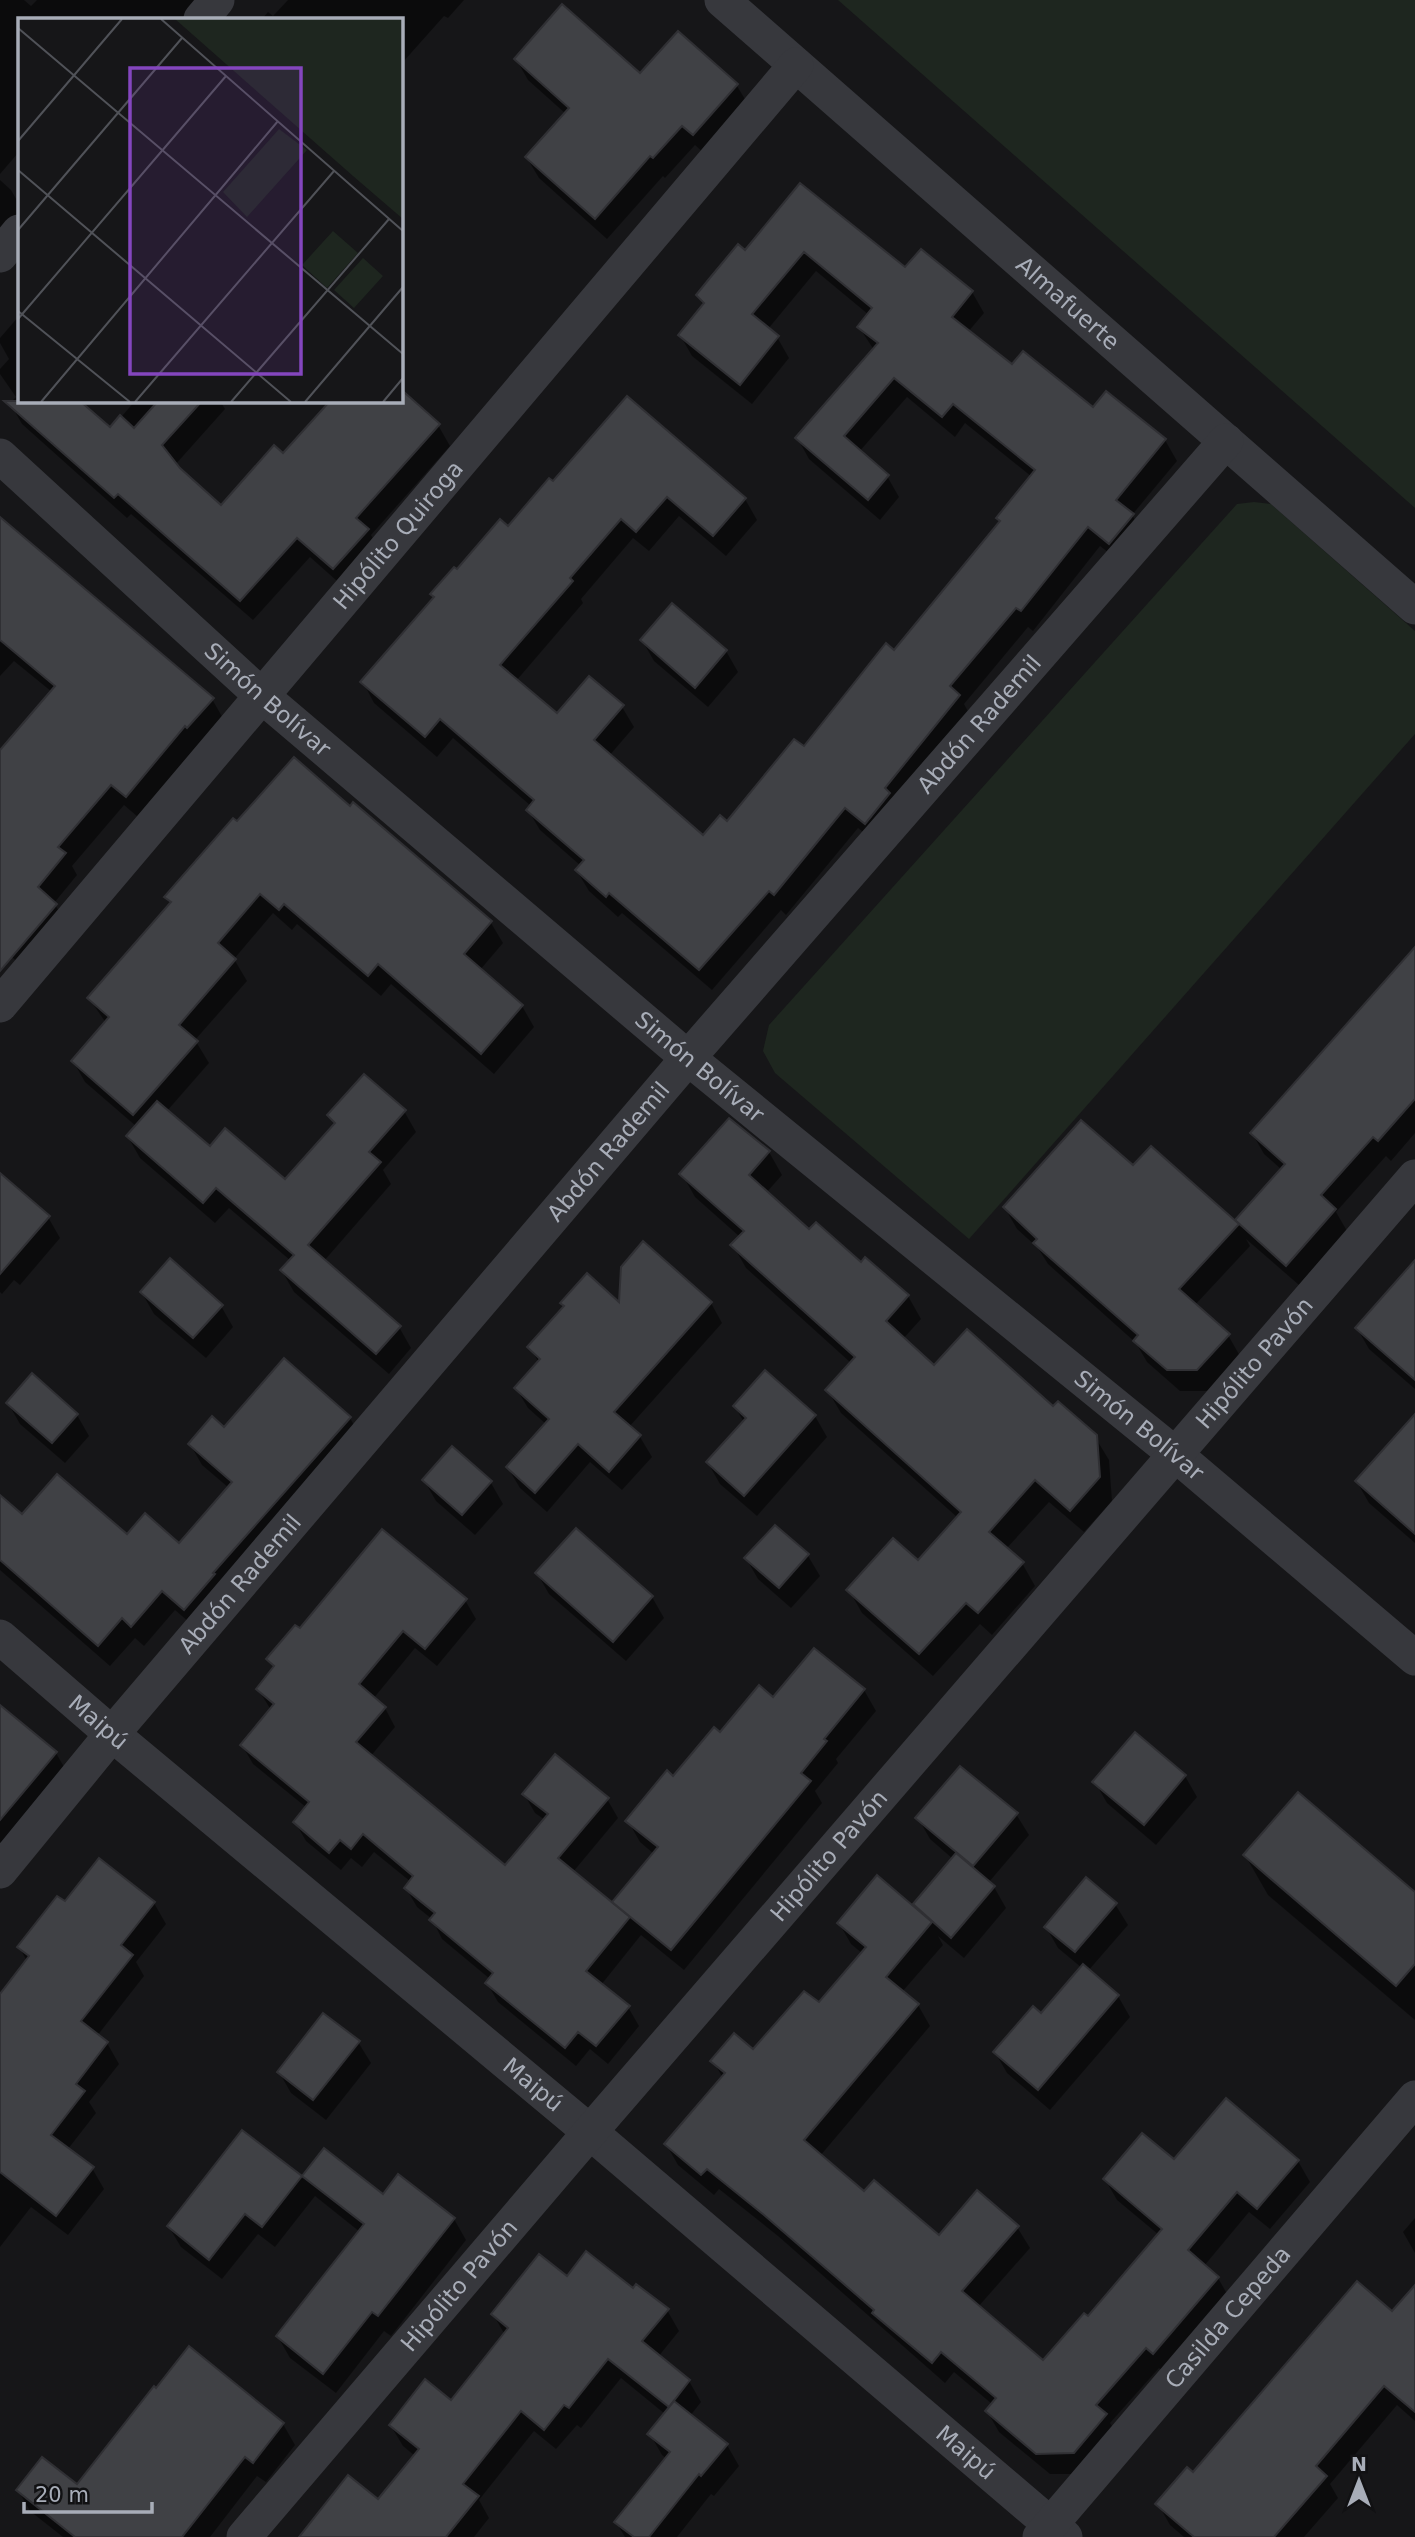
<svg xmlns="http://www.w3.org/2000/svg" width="1415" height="2537" viewBox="0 0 1415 2537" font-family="'DejaVu Sans',sans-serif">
	<rect width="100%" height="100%" fill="#161618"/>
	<g fill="#1e261f">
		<path d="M838 0H1415V508Z"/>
		<path d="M1254 502 1271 504 1415 631V734L969 1239 775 1073 763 1051 769 1025 1237 504Z"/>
	</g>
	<g fill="#0007">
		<path d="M0 0H24L31 6 37 0H198L181 19H19V152L0 174Z"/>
		<path d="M288 0H464L448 18 444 16 403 62 401 60V19H262L268 12 273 16Z"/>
		<path d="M678 34 737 86 749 106 706 155 695 145 665 178 663 176 607 239 539 178 527 158 566 114 528 80 516 59 640 76Z"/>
		<path d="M0 180 11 190 19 204V218L0 240Z"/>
		<path d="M800 185 906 269 972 292 984 313 968 332 1012 367 1093 410 1165 440 1177 461 1132 515 1145 536 1122 563 1100 546 1033 631 1028 627 964 704 971 717 877 843 858 828 786 915 781 910 712 990 622 913 618 917 589 891 577 871 581 866 540 830 528 810 531 806 453 738 437 757 374 703 363 682 457 572 508 528 553 483 745 499 757 520 726 556 679 516 649 551 633 538 581 599 583 603 516 681 557 716 622 707 634 727 609 756 703 838 727 824 804 749 894 652 1001 522 1032 477 965 423 955 437 907 397 859 452 887 476 899 497 880 520 809 459 798 439 874 350 859 327 869 315 816 271 768 329 777 337 789 358 752 404 692 356 680 335 703 305 698 296 746 252Z"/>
		<path d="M19 316V401H77L110 430 135 401H220L225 409 175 465 221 508 283 455 326 407 323 401H383L392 408 404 395 438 425 450 446 371 535 380 551 346 589 310 557 253 620 131 514 127 518 22 424 10 403 16 397 0 374V369L9 359 0 343V338Z"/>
		<path d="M0 520 212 699 224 720 138 817 124 805 72 866 77 875 54 903 68 926 29 972 5 951 0 957V753L52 692 14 661 0 676Z"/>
		<path d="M642 640 726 651 738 672 708 707 654 661Z"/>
		<path d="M353 805 491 923 503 943 480 970 522 1006 534 1027 494 1074 391 984 381 996 297 924 292 930 273 913 234 959 247 981 195 1040 209 1063 167 1111 210 1149 285 1182 335 1125 329 1116 404 1111 416 1132 383 1170 391 1184 324 1261 399 1327 411 1348 389 1374 294 1292 282 1271 291 1261 229 1208 215 1223 140 1158 128 1137 137 1127 85 1082 73 1061 106 1023 89 998 171 905 166 897 237 824 350 808Z"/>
		<path d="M1415 971V1133L1391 1161 1386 1156 1336 1212 1347 1231 1299 1285 1246 1239 1250 1246 1195 1305 1228 1335 1240 1356 1209 1391H1180L1147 1362 1136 1343 1048 1264 1038 1248 1017 1229 1005 1208 1133 1168 1151 1148 1241 1227 1237 1220 1282 1170 1264 1154 1252 1133Z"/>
		<path d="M769 1152 782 1175 766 1193 809 1231 862 1264 866 1260 908 1296 921 1319 903 1339 935 1367 1053 1409 1095 1437 1109 1460 1112 1501 1084 1532 1049 1502 1006 1549 1022 1563 1035 1586 992 1635 980 1624 933 1676 862 1613 849 1590 919 1563 958 1518 841 1413 828 1391 851 1363 746 1268 733 1245 740 1237 695 1197 682 1174Z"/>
		<path d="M0 1186 48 1217 60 1238 20 1285 14 1280 2 1294 0 1292Z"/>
		<path d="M1415 1275V1389L1369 1349 1357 1328Z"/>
		<path d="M142 1293 221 1306 233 1327 206 1358 154 1314Z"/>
		<path d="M562 1303 621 1306 711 1303 722 1323 629 1427 640 1437 652 1457 622 1490 590 1462 547 1512 520 1488 508 1468 547 1425 528 1408 516 1388 539 1363 530 1347 565 1308Z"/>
		<path d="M8 1403 77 1415 89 1436 65 1463 20 1424Z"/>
		<path d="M735 1407 815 1416 827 1437 757 1516 720 1484 708 1463 744 1422Z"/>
		<path d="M350 1418 362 1439 197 1629 175 1610 144 1646 135 1638 110 1666 0 1570V1497L22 1516 180 1546 229 1488 202 1465 190 1444 224 1429Z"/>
		<path d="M1415 1432V1543L1369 1503 1357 1482Z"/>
		<path d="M452 1449 491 1483 503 1504 475 1535 436 1501 424 1480Z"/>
		<path d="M775 1527 808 1556 820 1576 791 1608 758 1579 746 1558Z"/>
		<path d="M576 1530 652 1597 664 1618 626 1661 549 1594 537 1573Z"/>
		<path d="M465 1600 476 1619 437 1666 415 1648 373 1699 385 1708 395 1727 370 1757 505 1868 545 1820 535 1813 524 1794 607 1799 618 1818 573 1872 613 1905 654 1854 640 1842 628 1821 721 1735 774 1700 864 1690 876 1711 836 1759 838 1763 815 1791 822 1803 684 1970 641 1935 601 1985 628 2007 639 2026 608 2064 590 2049 576 2066 498 2002 487 1983 490 1979 442 1939 432 1919 417 1907 406 1888 411 1882 374 1852 362 1867 351 1858 341 1870 306 1841 295 1822 307 1808 253 1764 242 1745 271 1710 258 1689 274 1669 269 1659 300 1630Z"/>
		<path d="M0 1706 56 1753 68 1774 6 1847 0 1842Z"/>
		<path d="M1135 1735 1185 1776 1197 1797 1156 1845 1107 1803 1095 1782Z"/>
		<path d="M1016 1814 1029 1835 989 1882 994 1887 1006 1908 964 1958 938 1936 943 1945 902 1992 918 2005 930 2026 820 2156 864 2193 939 2238 1017 2227 1030 2248 978 2307 1044 2362 1088 2319 1159 2235 1117 2200 1105 2179 1174 2162 1298 2161 1310 2182 1270 2229 1249 2212 1204 2266 1218 2278 1230 2299 1166 2374 1159 2368 1110 2423 1118 2436 1086 2474H1050L999 2432 987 2411 992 2404 954 2372 945 2383 778 2236 719 2189 714 2195 678 2165 666 2144 723 2078 713 2061 753 2052 819 2004 863 1954 851 1944 839 1923 920 1913 915 1904 953 1859 930 1839 918 1818Z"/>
		<path d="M1245 1855 1415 1894V2020L1268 1895Z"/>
		<path d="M99 1861 154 1903 166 1924 136 1962 144 1976 97 2036 107 2043 119 2064 89 2102 96 2113 68 2149 92 2168 104 2189 68 2235 31 2207 0 2247V1997L27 1961 19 1947 65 1904Z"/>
		<path d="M1115 1904 1128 1925 1088 1971 1118 1996 1130 2017 1050 2110 1007 2073 995 2052 1042 2016 1082 1968 1058 1948 1046 1927Z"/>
		<path d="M358 2042 371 2063 326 2120 291 2093 279 2072Z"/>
		<path d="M242 2133 302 2179 324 2150 383 2196 454 2219 466 2240 391 2336 384 2331 336 2393 290 2358 278 2337 360 2232 315 2196 275 2247 258 2234 222 2279 181 2247 169 2227Z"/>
		<path d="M1415 2218V2253L1403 2232Z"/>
		<path d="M567 2278 633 2290 667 2310 679 2331 658 2357 689 2381 701 2402 690 2416 727 2445 739 2466 714 2496 711 2494 677 2537H625L616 2522 667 2459 662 2455 650 2434 665 2414 621 2378 581 2428 577 2425 556 2449 534 2431 479 2500 489 2518 474 2537H300L378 2501 415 2456 403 2446 391 2426 451 2402 505 2335 493 2314Z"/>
		<path d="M1415 2288V2421L1397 2405 1330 2484 1338 2498 1304 2537H1184L1170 2525 1158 2504 1393 2314Z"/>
		<path d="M283 2424 295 2445 266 2482 257 2476 210 2537H63L30 2511 18 2490 77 2486Z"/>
	</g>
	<g fill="#404145" stroke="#303034" stroke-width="2">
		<path d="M562 4 640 73 678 31 738 84 693 135 682 126 653 158 650 156 595 219 525 157 569 108 514 59Z"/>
		<path d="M800 183 905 267 921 249 973 291 952 317 1012 364 1023 351 1093 407 1106 391 1166 439 1116 500 1134 514 1109 544 1088 527 1021 611 1016 608 950 686 960 695 885 788 890 793 865 824 845 808 774 895 769 891 699 970 609 893 606 897 575 870 584 860 526 810 534 800 440 719 425 737 360 682 434 597 430 594 454 567 457 569 500 519 508 526 549 478 553 481 627 396 746 498 713 536 667 497 636 532 621 519 570 578 573 581 500 665 557 713 589 676 624 705 594 740 703 835 720 815 727 821 794 739 804 746 886 643 894 650 1000 521 996 518 1035 470 953 404 942 417 894 378 844 436 889 475 868 500 795 438 878 343 857 327 872 308 804 252 752 314 779 336 740 385 678 335 704 303 696 295 709 279 738 244 745 250Z"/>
		<path d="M404 392 440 424 356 518 369 529 333 569 297 538 240 601 118 494 114 498 4 401H80L110 427 120 415 134 428 158 401H202L162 445 180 468 221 505 274 445 283 453 330 401H401Z"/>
		<path d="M0 517 214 698 187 728 185 726 126 797 111 785 58 847 66 853 38 887 57 904 0 971V750L55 686 0 640Z"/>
		<path d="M672 603 727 650 695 688 640 640Z"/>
		<path d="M294 757 350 806 353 802 492 921 464 954 523 1005 481 1054 378 964 368 976 284 904 279 910 260 894 218 943 236 959 179 1025 198 1041 133 1115 71 1061 109 1017 87 998 171 902 164 897 233 818 237 821Z"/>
		<path d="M1415 947V1099L1378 1141 1373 1137 1321 1195 1336 1209 1286 1266 1235 1220 1285 1164 1250 1133Z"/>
		<path d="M364 1074 406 1110 369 1152 381 1162 308 1245 401 1326 376 1354 280 1270 294 1255 216 1188 203 1203 126 1136 157 1101 210 1146 225 1128 285 1179 335 1123 327 1115Z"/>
		<path d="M729 1118 770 1151 749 1175 809 1229 816 1222 861 1262 865 1257 909 1295 886 1321 934 1365 967 1329 1053 1406 1058 1401 1097 1435 1100 1477 1070 1511 1035 1480 989 1532 1024 1562 978 1613 966 1603 919 1654 846 1590 893 1538 918 1560 961 1512 825 1390 855 1357 730 1245 744 1231 679 1174Z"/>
		<path d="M1081 1120 1133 1165 1151 1146 1239 1224 1179 1289 1230 1334 1197 1370H1167L1133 1341 1138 1335 1033 1243 1037 1239 1003 1207Z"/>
		<path d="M0 1173 50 1216 0 1274Z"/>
		<path d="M643 1241 712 1302 614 1412 641 1435 609 1472 578 1444 535 1493 506 1467 549 1419 514 1388 540 1359 527 1347 564 1306 560 1303 587 1273 619 1302 621 1267Z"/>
		<path d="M170 1258 223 1305 193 1338 140 1292Z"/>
		<path d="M1415 1260V1380L1355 1328Z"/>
		<path d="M284 1358 351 1417 213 1573 215 1574 184 1610 162 1591 131 1627 122 1618 98 1646 0 1560V1495L22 1514 57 1474 127 1534 145 1513 179 1543 232 1482 188 1444 212 1416 224 1427Z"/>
		<path d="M765 1370 816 1415 744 1496 706 1462 746 1418 733 1406Z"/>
		<path d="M32 1373 78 1414 52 1443 6 1403Z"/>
		<path d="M1415 1414V1534L1355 1481Z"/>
		<path d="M452 1446 492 1481 462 1515 422 1480Z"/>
		<path d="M775 1525 809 1554 779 1588 744 1558Z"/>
		<path d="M576 1528 653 1596 613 1642 535 1573Z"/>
		<path d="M382 1529 467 1599 425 1649 403 1631 359 1684 386 1707 356 1742 505 1865 548 1814 522 1794 555 1754 609 1798 558 1858 630 1917 586 1971 630 2006 596 2046 578 2032 565 2048 485 1983 493 1973 429 1920 435 1913 404 1888 413 1876 363 1834 351 1849 340 1840 329 1853 293 1822 309 1802 240 1745 274 1704 256 1689 274 1666 266 1659 295 1625 300 1628Z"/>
		<path d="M814 1648 865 1689 824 1739 827 1741 801 1773 811 1781 671 1950 612 1902 658 1847 625 1821 667 1770 673 1776 714 1727 720 1732 759 1685 773 1697Z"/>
		<path d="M0 1705 57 1752 0 1820Z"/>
		<path d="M1135 1732 1186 1775 1144 1825 1092 1782Z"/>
		<path d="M960 1766 1018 1813 973 1866 915 1818Z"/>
		<path d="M1298 1792 1415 1892V1964L1396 1986 1243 1855Z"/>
		<path d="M956 1853 995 1886 951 1938 913 1904Z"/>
		<path d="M99 1858 155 1902 121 1945 133 1955 81 2021 108 2042 76 2084 85 2091 51 2135 94 2167 56 2216 0 2172V1994L29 1956 17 1947 57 1896 65 1901Z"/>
		<path d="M877 1875 932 1922 886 1977 919 2004 804 2140 864 2191 874 2180 939 2235 977 2190 1019 2226 962 2291 1043 2360 1084 2313 1088 2316 1162 2229 1103 2179 1142 2133 1174 2159 1226 2098 1299 2160 1257 2209 1237 2192 1188 2250 1219 2277 1153 2354 1146 2348 1096 2405 1107 2414 1074 2453 1036 2454 985 2411 996 2398 941 2352 932 2363 872 2313 874 2310 764 2215 707 2169 701 2175 664 2144 725 2073 710 2061 734 2033 753 2049 804 1991 819 2002 866 1947 837 1923Z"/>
		<path d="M1086 1877 1117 1903 1075 1952 1044 1927Z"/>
		<path d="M1083 1964 1119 1995 1038 2090 993 2052 1033 2006 1041 2013Z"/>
		<path d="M323 2013 360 2041 313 2100 277 2072Z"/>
		<path d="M242 2130 302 2176 262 2227 245 2214 209 2260 167 2226Z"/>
		<path d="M324 2148 383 2194 398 2174 455 2218 378 2316 372 2312 323 2374 276 2336 364 2224 302 2176Z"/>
		<path d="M586 2251 633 2288 636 2284 669 2309 642 2341 690 2380 669 2407 608 2359 569 2408 564 2405 544 2430 521 2411 463 2484 479 2496 446 2537H299L348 2475 378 2499 419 2449 389 2425 425 2379 451 2400 508 2328 491 2314 539 2254 567 2276Z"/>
		<path d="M1357 2281 1392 2311 1415 2285V2412L1384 2386 1316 2466 1327 2476 1274 2537H1194L1155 2504 1187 2467 1193 2472Z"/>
		<path d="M189 2346 284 2423 253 2463 245 2457 182 2537H75L16 2490 42 2457 77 2484 154 2386 156 2388Z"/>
		<path d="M674 2401 728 2444 701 2476 699 2474 649 2537H634L614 2522 670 2452 647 2434Z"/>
	</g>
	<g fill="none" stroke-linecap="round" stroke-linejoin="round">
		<g stroke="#37383d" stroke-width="35">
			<path id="s1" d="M722 0 1415 607"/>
			<path d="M201 19 217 0"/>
			<path d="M0 255 19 232"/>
			<path id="s2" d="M0 456 262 696 688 1058 1176 1455 1415 1658"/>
			<path id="s3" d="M0 1005 796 65"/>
			<path id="s4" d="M0 1637 112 1734 590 2132 1065 2537"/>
			<path id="s5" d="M0 1871 112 1734 688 1058 1226 441"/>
			<path id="s6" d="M244 2537 590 2132 1415 1177"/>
			<path id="s7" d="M1040 2537 1415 2098"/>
		</g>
	</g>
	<g text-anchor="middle" stroke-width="7" stroke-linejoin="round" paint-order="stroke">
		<g font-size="23" fill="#a8adb8" stroke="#111113">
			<text dy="8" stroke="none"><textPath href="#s1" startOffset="460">Almafuerte</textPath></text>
			<text dy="8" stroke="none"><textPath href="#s3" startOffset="616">Hipólito Quiroga</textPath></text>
			<text dy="8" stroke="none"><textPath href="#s2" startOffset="362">Simón Bolívar</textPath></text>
			<text dy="8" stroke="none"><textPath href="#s5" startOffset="1508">Abdón Rademil</textPath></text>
			<text dy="8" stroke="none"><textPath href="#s2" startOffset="929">Simón Bolívar</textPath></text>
			<text dy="8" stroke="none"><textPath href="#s5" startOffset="942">Abdón Rademil</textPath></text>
			<text dy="8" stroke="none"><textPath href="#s6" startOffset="1549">Hipólito Pavón</textPath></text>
			<text dy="8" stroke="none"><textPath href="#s2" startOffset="1496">Simón Bolívar</textPath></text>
			<text dy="8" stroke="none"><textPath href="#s5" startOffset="374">Abdón Rademil</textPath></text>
			<text dy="8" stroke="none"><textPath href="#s4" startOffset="130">Maipú</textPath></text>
			<text dy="8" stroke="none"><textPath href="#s6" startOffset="898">Hipólito Pavón</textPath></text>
			<text dy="8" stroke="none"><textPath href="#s4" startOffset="696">Maipú</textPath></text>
			<text dy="8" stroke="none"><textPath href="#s6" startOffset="331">Hipólito Pavón</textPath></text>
			<text dy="8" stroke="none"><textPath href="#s7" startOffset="289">Casilda Cepeda</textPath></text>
			<text dy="8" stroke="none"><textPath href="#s4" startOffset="1264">Maipú</textPath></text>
		</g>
	</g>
	<g transform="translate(18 18)">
		<rect width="385" height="385" fill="#161618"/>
		<path d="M157 1H385V201L335 158ZM261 111 289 132 229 199 205 174ZM315 213 340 235 309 270 284 247ZM345 240 365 258 336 290 316 272Z" fill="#1e261f"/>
		<path fill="none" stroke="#505258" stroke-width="2" d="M143 1 385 213M0 10 385 336M0 123 104 1M0 152 273 384M0 212 164 20M0 293 112 384M0 301 208 58M23 384 260 103M117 384 316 153M213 384 371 201M287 384 385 269M365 384 385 360"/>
		<path fill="#8446be" fill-opacity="0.15" stroke="#8446be" stroke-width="3.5" d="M112 50H283V356H112Z"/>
		<rect width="385" height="385" fill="none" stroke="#a8adb8" stroke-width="3.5"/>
	</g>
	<g transform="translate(1359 2481)" stroke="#111113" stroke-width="5" paint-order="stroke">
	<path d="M0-5L12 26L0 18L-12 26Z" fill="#a8adb8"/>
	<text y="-10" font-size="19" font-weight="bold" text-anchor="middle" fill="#a8adb8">N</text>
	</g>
	<path d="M24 2502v10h128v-10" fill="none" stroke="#a8adb8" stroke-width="3.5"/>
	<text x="35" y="2502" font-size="21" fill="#a8adb8" stroke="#111113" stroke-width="5" paint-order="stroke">20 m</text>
</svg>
